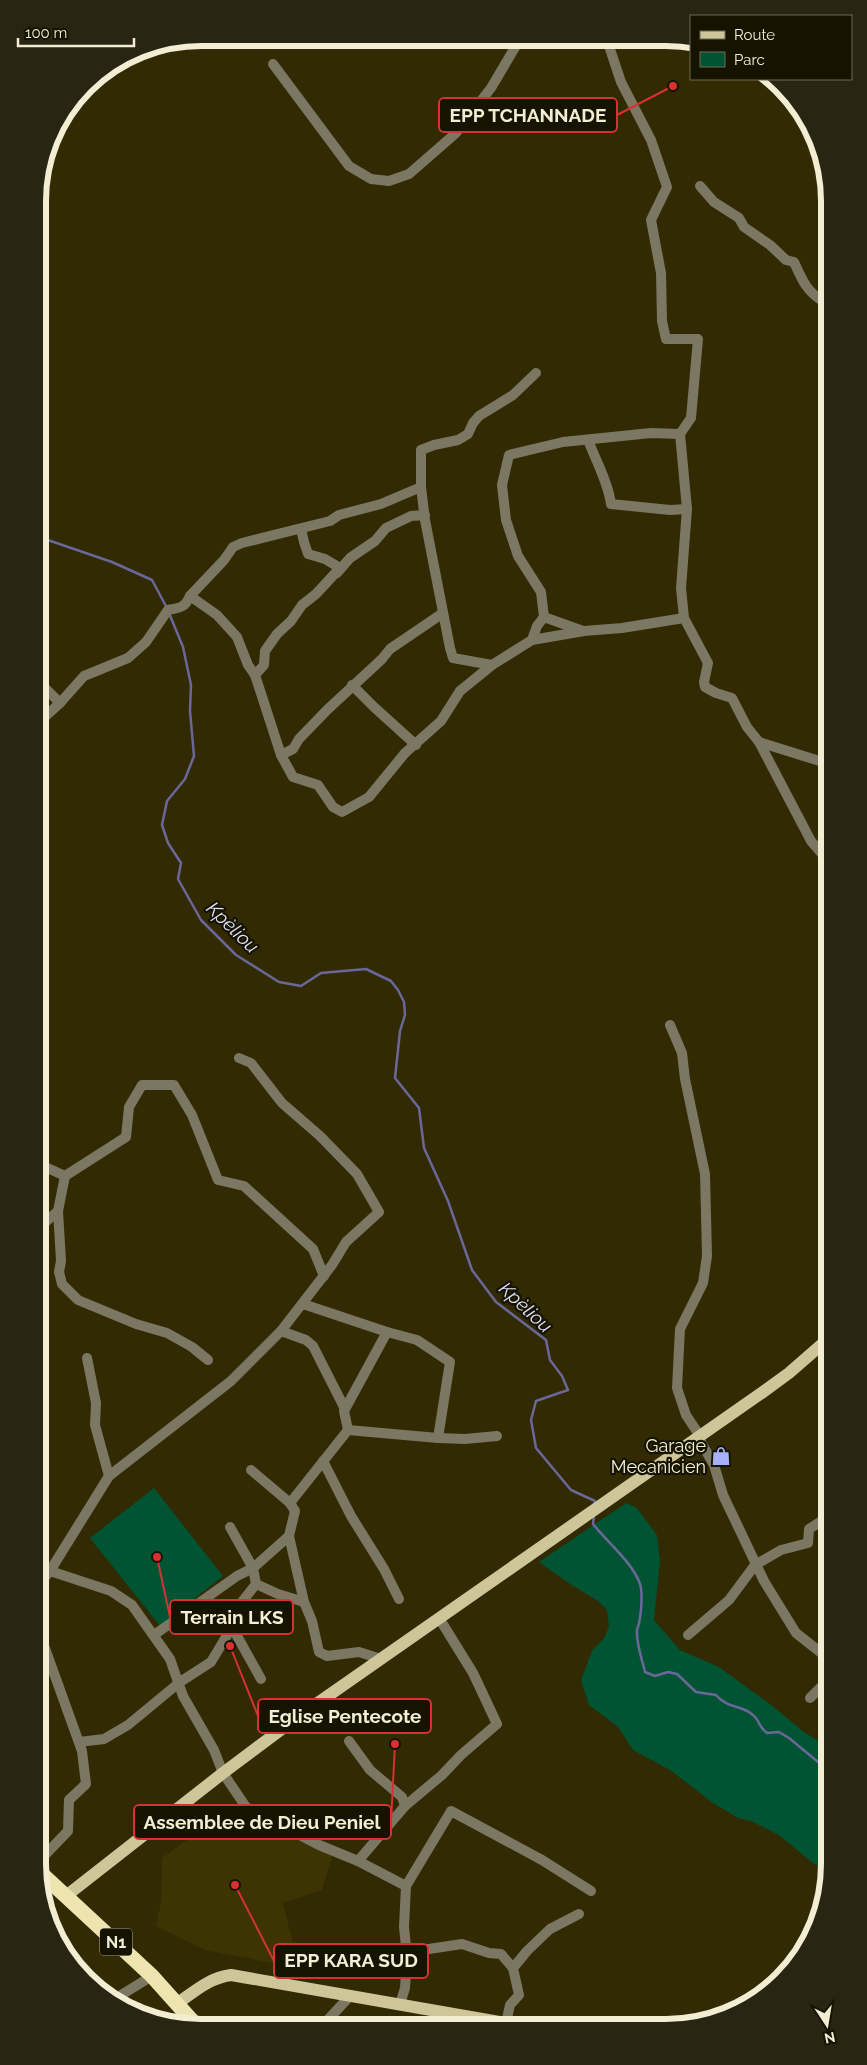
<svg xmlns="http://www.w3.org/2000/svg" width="867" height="2065" viewBox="0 0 867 2065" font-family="Raleway,sans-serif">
	<rect width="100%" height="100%" fill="#312a02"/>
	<path fill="#3c3403" d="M231 1808 329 1852 332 1857 322 1890 283 1903 299 1968 205 1950 156 1926 161 1902 162 1858Z"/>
	<g fill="#005433">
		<path d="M154 1488 223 1576 160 1626 90 1538Z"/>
		<path d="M626 1503 636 1507 657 1535 660 1561 654 1620 680 1650 719 1667 770 1704 804 1732 829 1748V1869L814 1864 779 1835 751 1821 738 1818 713 1803 670 1770 633 1750 618 1727 589 1705 581 1680 592 1651 604 1638 609 1627 607 1610 598 1601 570 1584 539 1562Z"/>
	</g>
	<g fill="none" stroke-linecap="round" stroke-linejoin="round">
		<g stroke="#6b6799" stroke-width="2.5">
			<path d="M39 537 112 562 152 580 167 608"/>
			<path d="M169 613 183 647 191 685 190 711 194 756 185 779 167 801 162 825 168 843 181 863 178 879 201 920 236 955 279 982 301 986 321 973 366 969 391 981 398 990 404 1002 405 1015 400 1031 395 1078 419 1108 424 1148 448 1201 472 1270 496 1302 546 1340 550 1360 562 1376 568 1390 536 1401 531 1420 536 1448 571 1490 595 1501 594 1505"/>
			<path d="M594 1515 593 1524C607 1542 633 1563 640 1584 643 1593 641 1614 639 1623 639 1625 637 1628 637 1630 636 1643 642 1659 645 1672L655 1676 668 1672 677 1674 696 1692 716 1695C727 1709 745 1705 755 1717 761 1724 759 1727 767 1733L779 1732 789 1738 829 1771"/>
		</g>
		<g stroke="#7b7762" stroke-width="10">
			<path d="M607 40 621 82 651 140 667 187 651 220 661 273 662 321 666 339H698L691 418 680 434 687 509 681 588 684 618 708 663 704 682 705 687 716 693 732 698 747 727 759 742 811 841 823 855 826 863"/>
			<path d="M273 64 349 166 371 179 389 181 409 174 456 133 491 88 520 39"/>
			<path d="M700 186 714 202 739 218 744 227 770 245 786 260 794 262C802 280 807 292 824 302"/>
			<path d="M536 373 513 395 479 416 473 423 468 434 458 440 434 445 421 450V487L425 520 450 648 453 658 492 665 532 640 584 631 622 628 684 618"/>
			<path d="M588 440C596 461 608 482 611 504L670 510 687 509"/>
			<path d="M337 573 350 558 375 541 386 528 411 516 425 515"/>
			<path d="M190 596 217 615 237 637 248 665 255 675 281 755 293 777 318 785 333 807 342 812 369 797 405 753 441 721 460 691 492 665"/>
			<path d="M583 631 544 617 541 592 518 556 506 520 502 485 509 455 563 442 651 433 680 434"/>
			<path d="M532 640 537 626 544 617"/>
			<path d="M255 675 264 665 265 651 277 634 291 621 302 605 316 594 340 568 325 559 308 554 304 542 301 529"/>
			<path d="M39 682 60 703 39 722"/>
			<path d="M352 685 374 707 416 745"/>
			<path d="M60 703 84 676 128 658 146 642 168 610C179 608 185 608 190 596L224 560 233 547 242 543 330 521 339 515 381 504 421 487"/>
			<path d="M759 742 826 763"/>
			<path d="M281 755 293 749 299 739 327 710 382 659 390 649 443 613"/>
			<path d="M670 1025 682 1053 685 1079 705 1174 707 1256 703 1283 680 1329 677 1388 686 1415 700 1436"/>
			<path d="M41 1165 65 1176"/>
			<path d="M41 1226 58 1211"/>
			<path d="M281 1331 306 1340 313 1346 345 1409"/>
			<path d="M87 1358 96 1403 95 1425 109 1476"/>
			<path d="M208 1360 192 1347 167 1333 136 1324 78 1300 62 1284 59 1272 61 1261 58 1211 65 1176 126 1137 129 1107 142 1085H174L192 1115 218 1180 244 1186 313 1249 324 1276"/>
			<path d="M348 1430 438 1438 450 1362 417 1340 387 1332"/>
			<path d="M698 1437 714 1465 723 1495 764 1581 796 1633 829 1659"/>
			<path d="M438 1438 465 1439 497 1436"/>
			<path d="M323 1461 351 1516 384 1569 399 1599"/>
			<path d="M251 1470 290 1503"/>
			<path d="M289 1536 304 1602 312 1621 319 1652 327 1656 359 1652 381 1659"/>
			<path d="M50 1571 111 1591 132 1605 170 1659 183 1696 214 1750 223 1773 246 1807 319 1845 358 1861 406 1886"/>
			<path d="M42 1581 50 1571 109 1476 231 1381 281 1331 332 1265 346 1242 379 1212 357 1174 320 1136 282 1103 251 1063 239 1058"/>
			<path d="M256 1584 278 1594 304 1602"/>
			<path d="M195 1607 220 1626 232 1627"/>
			<path d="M232 1627 261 1679"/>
			<path d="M154 1635 237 1576 253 1568 289 1536 295 1511 290 1503 348 1430 344 1411 387 1332 303 1304"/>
			<path d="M688 1635 729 1600 755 1565 781 1550 808 1543 809 1529 828 1517"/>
			<path d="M42 1640 82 1751 86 1784 69 1800 68 1831 43 1857"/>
			<path d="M810 1698 829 1679"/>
			<path d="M349 1741 370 1770 402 1797 405 1806"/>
			<path d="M79 1742 104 1739 128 1725 180 1682 211 1662 232 1627 241 1603 256 1584 253 1568 230 1527"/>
			<path d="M358 1861 405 1806 442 1775 461 1755 497 1724 473 1673 439 1618"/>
			<path d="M407 1956 422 1950 462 1944 489 1953 501 1954 513 1968"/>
			<path d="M113 2000 152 1976"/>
			<path d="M400 2004 405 1988 407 1956 404 1927 406 1886 451 1811 542 1860 591 1891"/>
			<path d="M506 2023 510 2005 519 1995 513 1968 527 1951 550 1929 579 1914"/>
			<path d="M172 2024 186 2013"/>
			<path d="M324 2024 350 1996"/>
		</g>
		<g stroke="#cec599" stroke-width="12">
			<path d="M66 1896 223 1773 302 1714 763 1392 789 1373 828 1339"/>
			<path d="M178 2003C195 1991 209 1978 231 1975L505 2023"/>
		</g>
		<path stroke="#eee4af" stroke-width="15" d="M43 1875 152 1976 195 2024"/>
	</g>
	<defs>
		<g id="shop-bare" transform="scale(1.5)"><path d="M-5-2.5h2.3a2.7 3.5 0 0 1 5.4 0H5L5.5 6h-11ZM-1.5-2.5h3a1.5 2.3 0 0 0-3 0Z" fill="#a8b0fc" stroke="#161301" stroke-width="2.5" paint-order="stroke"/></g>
	</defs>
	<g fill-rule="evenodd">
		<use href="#shop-bare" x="721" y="1456"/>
	</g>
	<g text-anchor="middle" stroke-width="4.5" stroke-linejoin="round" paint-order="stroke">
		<rect fill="#161301" stroke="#b1ac94" stroke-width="1" x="100" y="1928.5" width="32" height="27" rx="4"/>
		<g font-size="16" font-weight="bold" fill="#f3eed3">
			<text x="116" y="1948">N1</text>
		</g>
		<g font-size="18" fill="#f3eed3" stroke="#161301" text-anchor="end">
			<text x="706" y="1452">Garage<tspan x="706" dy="21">Mecanicien</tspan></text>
		</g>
		<g font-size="19" font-style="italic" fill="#dfe2fb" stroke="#161301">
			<text transform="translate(233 927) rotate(44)" y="7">Kpèliou</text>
			<text transform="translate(526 1307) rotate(43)" y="7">Kpèliou</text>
		</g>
	</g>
	<path d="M0 0H867V2065H0ZM201 46H666A155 155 0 0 1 821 201V1864A155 155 0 0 1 666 2019H201A155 155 0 0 1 46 1864V201A155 155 0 0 1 201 46Z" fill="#282512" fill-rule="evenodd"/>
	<path fill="none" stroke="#f3eed3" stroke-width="6" d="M201 46H666A155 155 0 0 1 821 201V1864A155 155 0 0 1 666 2019H201A155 155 0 0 1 46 1864V201A155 155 0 0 1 201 46Z"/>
	<path fill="none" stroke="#d73231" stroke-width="2" d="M673 86L617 115M157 1557L170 1617M230 1646L258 1716M395 1744L391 1822M235 1885L274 1961"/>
	<g fill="#d73231" stroke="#161301" stroke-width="2">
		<circle cx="673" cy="86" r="5"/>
		<circle cx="157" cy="1557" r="5"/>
		<circle cx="230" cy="1646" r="5"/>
		<circle cx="395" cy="1744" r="5"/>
		<circle cx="235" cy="1885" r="5"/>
	</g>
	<g fill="#161301" stroke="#d73231" stroke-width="2">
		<rect x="439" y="98" width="178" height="34" rx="5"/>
		<rect x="170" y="1600" width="123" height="34" rx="5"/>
		<rect x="258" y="1699" width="173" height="34" rx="5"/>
		<rect x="134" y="1805" width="257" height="34" rx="5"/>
		<rect x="274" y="1944" width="154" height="34" rx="5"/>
	</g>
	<g font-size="19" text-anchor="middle" font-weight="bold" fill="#f3eed3">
		<text x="528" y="122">EPP TCHANNADE</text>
		<text x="232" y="1624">Terrain LKS</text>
		<text x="345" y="1723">Eglise Pentecote</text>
		<text x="262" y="1829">Assemblee de Dieu Peniel</text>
		<text x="351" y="1967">EPP KARA SUD</text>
	</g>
	<rect x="690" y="15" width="162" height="65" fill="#161301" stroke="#6e6b55"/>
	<rect x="700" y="31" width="25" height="8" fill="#cec599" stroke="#6e6b55"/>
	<text x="734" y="40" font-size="15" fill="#f3eed3">Route</text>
	<rect x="700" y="52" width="25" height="15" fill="#005433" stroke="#6e6b55"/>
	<text x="734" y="65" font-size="15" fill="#f3eed3">Parc</text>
	<g transform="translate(827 2025) rotate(168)" stroke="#161301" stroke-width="4" paint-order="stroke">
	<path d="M0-4L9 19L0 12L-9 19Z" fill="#f3eed3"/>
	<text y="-8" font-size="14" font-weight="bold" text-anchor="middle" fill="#f3eed3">N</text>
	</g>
	<path d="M18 38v8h116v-8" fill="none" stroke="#f3eed3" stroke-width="2.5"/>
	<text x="25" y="38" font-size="15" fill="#f3eed3" stroke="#161301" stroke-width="4" paint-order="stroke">100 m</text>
</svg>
